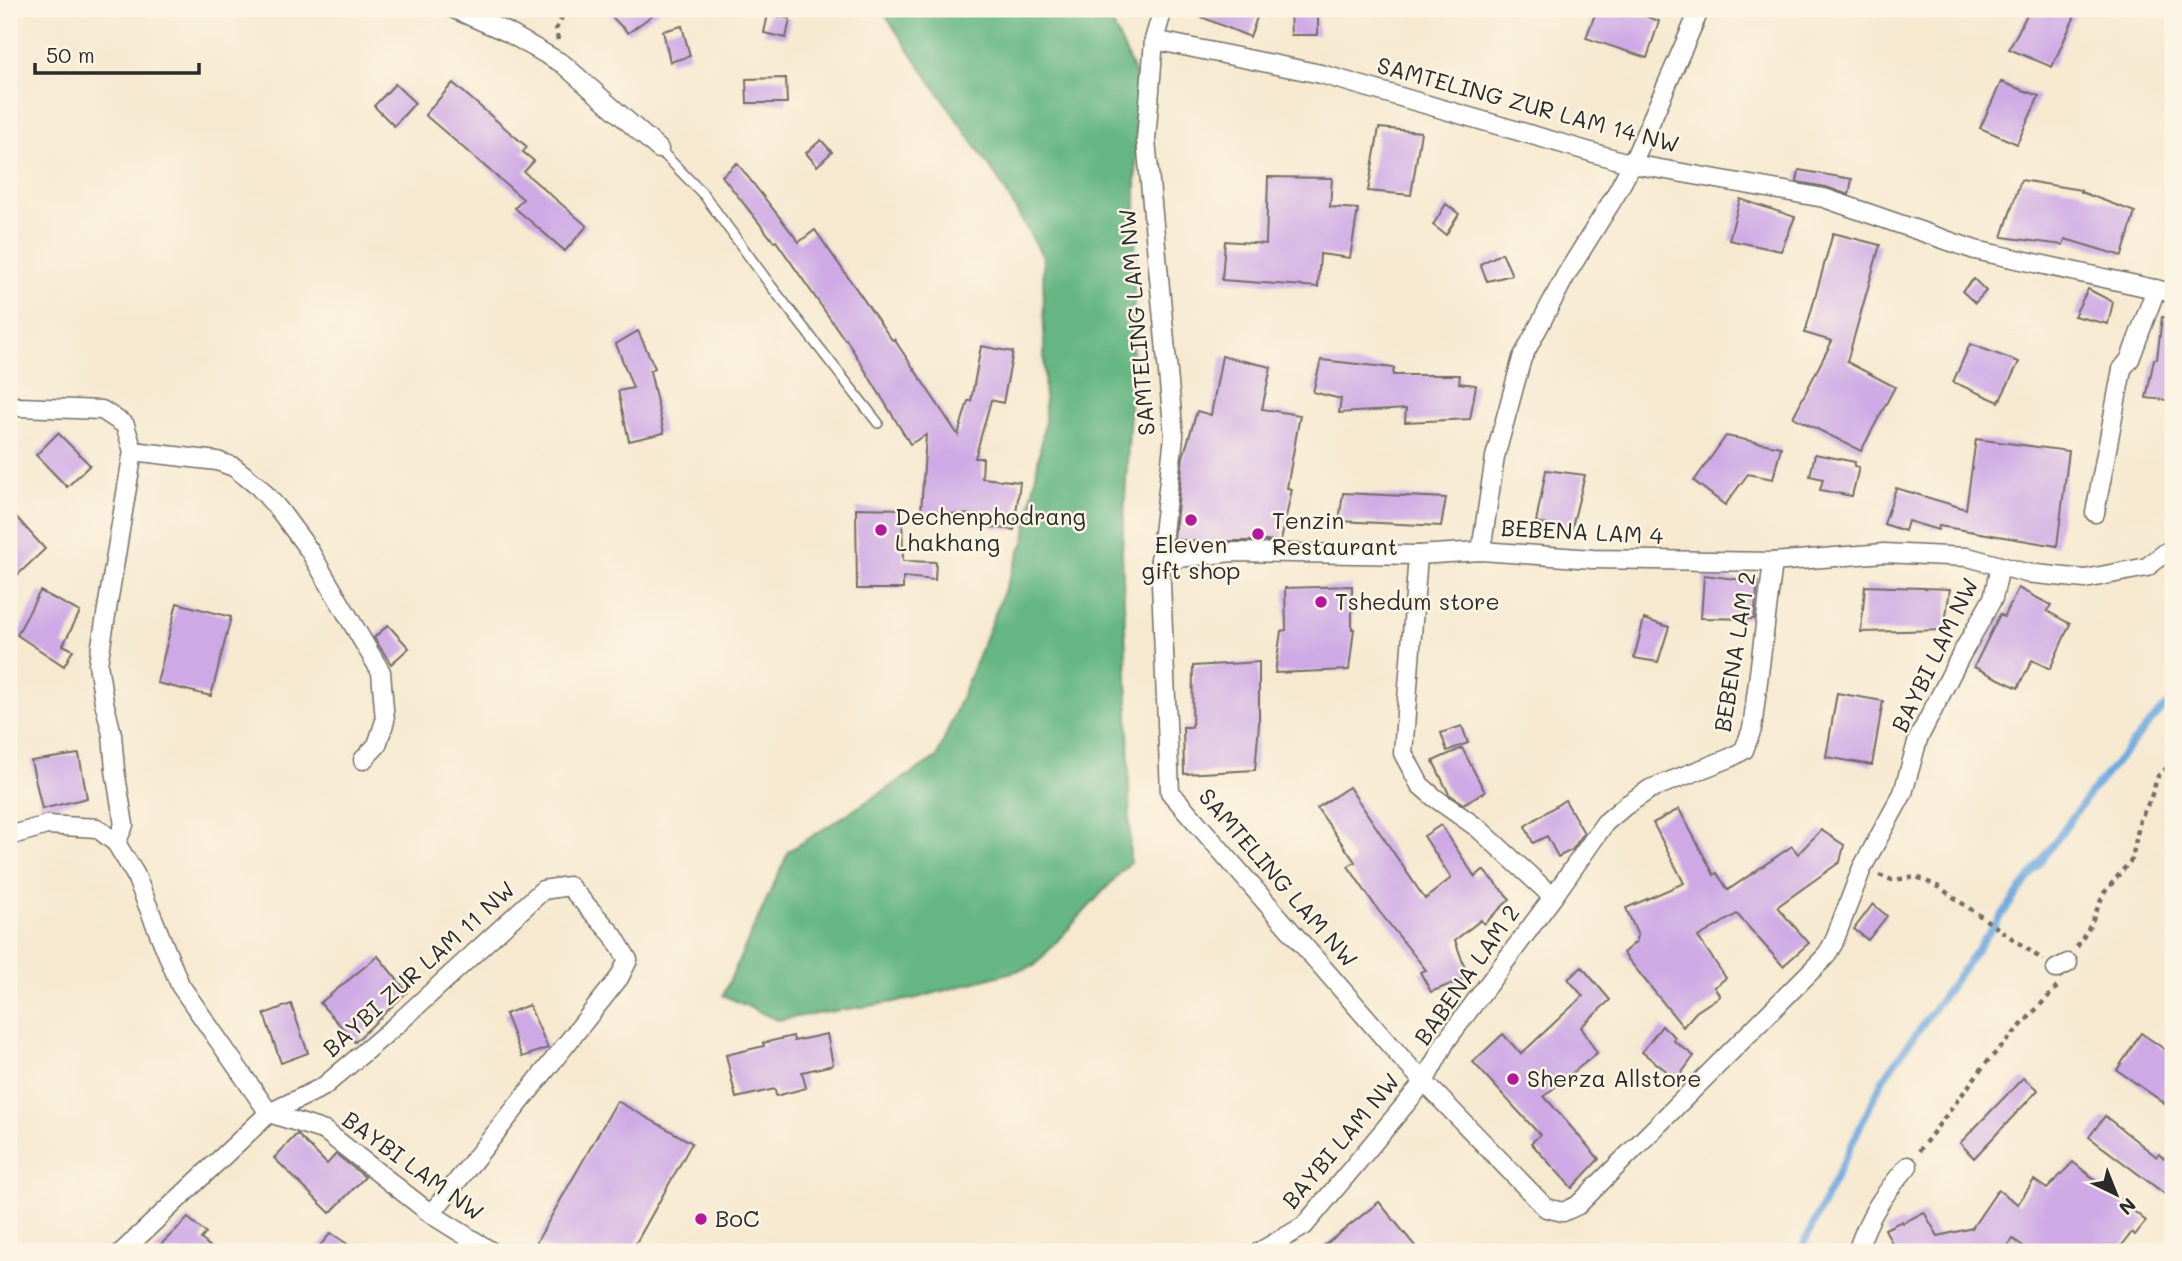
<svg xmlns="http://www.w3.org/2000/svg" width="2182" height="1261" viewBox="0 0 2182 1261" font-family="Mali,sans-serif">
	<rect width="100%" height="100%" fill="#fcf5e5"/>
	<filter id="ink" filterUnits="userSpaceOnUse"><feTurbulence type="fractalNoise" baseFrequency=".0143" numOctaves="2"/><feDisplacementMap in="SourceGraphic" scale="14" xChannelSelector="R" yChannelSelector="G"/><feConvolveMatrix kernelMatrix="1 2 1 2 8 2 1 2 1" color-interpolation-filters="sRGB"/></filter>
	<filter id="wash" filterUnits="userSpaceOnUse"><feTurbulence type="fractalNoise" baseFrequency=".00686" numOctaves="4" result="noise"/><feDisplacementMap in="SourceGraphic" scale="28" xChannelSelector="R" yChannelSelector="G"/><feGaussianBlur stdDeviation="1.57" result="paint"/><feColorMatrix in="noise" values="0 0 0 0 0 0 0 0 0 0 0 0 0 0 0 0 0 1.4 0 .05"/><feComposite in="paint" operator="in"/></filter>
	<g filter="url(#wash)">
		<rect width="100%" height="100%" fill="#f6e9d0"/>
		<path fill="#65b682" stroke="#487056" stroke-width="2" d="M881 9H1106L1136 76V210L1132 376 1122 551 1128 706 1130 862 1034 966 913 999 777 1020 723 995 789 851 937 757 1025 539 1045 421 1043 257 1000 182Z"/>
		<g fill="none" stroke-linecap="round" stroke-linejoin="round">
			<path stroke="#6ea9df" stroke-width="7" d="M1800 1252 1883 1079 2091 792 2160 711 2173 701"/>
		</g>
		<g id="blocks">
			<g fill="#cea9e5">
				<path d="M604 9H661L628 33Z"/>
				<path d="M1182 9H1260L1250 37Z"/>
				<path d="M1290 9H1318V35H1291Z"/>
				<path d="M1597 9H1625L1659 21 1647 58 1586 38Z"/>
				<path d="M2030 9H2078L2052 67 2009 49Z"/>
				<path d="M768 14 790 19 786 38 764 33Z"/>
				<path d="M682 26 690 56 670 62 663 31Z"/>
				<path d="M786 78 787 103H747L746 79Z"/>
				<path d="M2001 82 2039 96 2017 144 1980 128Z"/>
				<path d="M453 83 527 147 523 152 534 161 524 172 587 226 565 251 515 208 523 199 425 115Z"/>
				<path d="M395 84 415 103 394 126 374 106Z"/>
				<path d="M1379 128 1421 132 1411 195 1368 191Z"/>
				<path d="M821 140 832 152 817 166 806 153Z"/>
				<path d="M737 163 799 242 815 230 892 340 894 339 958 435 968 401H971L981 346 1013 352 1003 403 991 400 975 458H983L982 478 1020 482 1014 530 990 527 991 516 921 512 926 435 910 444 846 339 845 340 776 241 774 242 722 176Z"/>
				<path d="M1799 170 1852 179 1849 195 1826 187 1797 182Z"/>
				<path d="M1268 177 1332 178 1330 207 1358 209 1350 258 1320 254 1318 287 1222 280 1225 241 1266 244Z"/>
				<path d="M2021 180 2081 190V192L2135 212 2122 256 2065 239 2063 245 2002 237Z"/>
				<path d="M1740 199 1795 217 1781 251 1729 240Z"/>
				<path d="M1446 204 1459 214 1446 235 1433 225Z"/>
				<path d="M1833 233 1880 245 1847 362 1895 387 1861 451 1793 417 1832 341 1805 333Z"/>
				<path d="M1502 253 1512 275 1487 281 1480 264Z"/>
				<path d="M1974 279 1986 291 1975 303 1962 291Z"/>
				<path d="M2088 289 2113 302 2108 324 2074 316Z"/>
				<path d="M2162 317 2173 318V401L2146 398 2154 359H2157Z"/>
				<path d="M638 331 655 368 650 371 664 433 629 441 618 391 633 388 616 344Z"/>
				<path d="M1970 344 2019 362 1999 402 1953 382Z"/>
				<path d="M1222 356 1271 367 1262 409 1300 415 1287 488 1292 489 1281 541H1232L1209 543 1174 539 1183 457 1197 411 1211 415Z"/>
				<path d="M1321 360 1394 368 1393 375H1460L1459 383 1476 385 1470 419 1405 422 1406 409 1339 413 1341 399 1313 392Z"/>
				<path d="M58 433 90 465 67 487 36 455Z"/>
				<path d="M1726 436 1781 447 1773 479 1748 474 1725 505 1694 481Z"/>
				<path d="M1976 439 2069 451 2057 546 1939 526 1938 530 1908 521 1905 531 1884 524 1896 488 1966 509Z"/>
				<path d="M1815 454 1855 462 1854 466 1859 467 1852 496 1820 490 1823 479 1810 476Z"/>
				<path d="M1546 470 1585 475 1571 531 1536 522Z"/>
				<path d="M1343 493 1446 498 1441 526 1339 521Z"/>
				<path d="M856 508 902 509 903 561 936 562 935 580 903 577V589H857Z"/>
				<path d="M9 509 45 549 9 583Z"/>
				<path d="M1704 575 1758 582 1754 619 1701 618Z"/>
				<path d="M1352 586V629H1354L1349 670 1275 673 1281 631 1286 630 1285 588Z"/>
				<path d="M1865 586 1950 589 1944 630 1861 632Z"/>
				<path d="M2018 588 2051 605 2047 611 2070 624 2050 669 2032 660 2018 688 1974 667 2000 614 2004 617Z"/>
				<path d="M40 591 80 612 63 645 73 650 64 666 17 635Z"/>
				<path d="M177 603 231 617 211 696 157 683Z"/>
				<path d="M1644 619 1669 627 1658 662 1634 658Z"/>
				<path d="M388 625 409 648 391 664 374 638Z"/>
				<path d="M1259 662V724L1255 770 1184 774 1183 727H1192L1193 666Z"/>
				<path d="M1837 693 1883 701 1872 765 1826 757Z"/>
				<path d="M1462 726 1468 743 1447 751 1441 733Z"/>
				<path d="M1462 748 1485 792 1463 804 1449 794 1433 761Z"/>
				<path d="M79 754 87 798 42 809 31 761Z"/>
				<path d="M1349 787 1425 899 1451 878 1424 836 1441 825 1475 877 1483 870 1510 899 1484 924 1481 920 1455 940 1468 977 1431 992 1420 972 1426 970 1378 910 1348 866 1355 862 1317 808Z"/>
				<path d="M1565 800 1584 833 1572 850 1558 857 1547 836 1533 843 1525 826Z"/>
				<path d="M1679 809 1714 875 1717 873 1728 890 1792 846 1798 854 1821 830 1844 845 1840 862 1777 907 1809 943 1783 966 1737 914 1698 937 1726 978 1714 987 1720 996 1696 1012 1683 1027 1623 953 1637 941 1636 938 1638 936 1626 908 1684 883 1653 823Z"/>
				<path d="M1873 904 1887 916 1868 940 1854 929Z"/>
				<path d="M378 956 407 992 355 1042 320 1003Z"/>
				<path d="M1582 967 1610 1000 1581 1027 1597 1053 1544 1096 1599 1159 1572 1188 1531 1143 1540 1135 1473 1062 1503 1034 1521 1054 1583 996 1568 979Z"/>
				<path d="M291 1004 308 1053 281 1063 264 1014Z"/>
				<path d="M529 1005 548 1048 522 1057 505 1014Z"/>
				<path d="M1662 1026 1675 1037 1673 1040 1694 1056 1677 1079 1642 1052Z"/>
				<path d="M2141 1033 2173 1055V1109L2117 1070Z"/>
				<path d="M827 1034 833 1065 802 1072 806 1088 776 1096 775 1089 736 1098 726 1055 764 1046 763 1043 793 1036 794 1041Z"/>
				<path d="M2023 1078 2038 1090 1974 1158 1960 1143Z"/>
				<path d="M617 1101 692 1143 631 1252H554L536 1243Z"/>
				<path d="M2105 1116 2157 1157 2159 1154 2173 1165V1183L2165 1194 2089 1137Z"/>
				<path d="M297 1134 327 1164 336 1154 365 1177 330 1213 274 1158Z"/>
				<path d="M2073 1162 2146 1221 2135 1235 2132 1232 2117 1252H2032L2013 1239 2003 1252H1896L1885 1229 1902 1221 1903 1223 1924 1212 1938 1236 1972 1228 1998 1190 2018 1204 2034 1180 2047 1189Z"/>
				<path d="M1379 1202 1420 1252H1316Z"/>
				<path d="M188 1218 206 1233 201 1239 216 1252H153Z"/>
				<path d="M331 1233 359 1252H314Z"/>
			</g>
		</g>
	</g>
	<g filter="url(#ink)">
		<use href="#blocks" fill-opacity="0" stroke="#726e65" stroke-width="2"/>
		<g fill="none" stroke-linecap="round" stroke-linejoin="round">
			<g stroke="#726e65" stroke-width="12">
				<path id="service" d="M659 149 704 195 771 286 878 423"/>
			</g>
			<g stroke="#726e65" stroke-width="21">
				<g id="minor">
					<path d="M454 9 507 32 563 64 659 149"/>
					<path d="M1163 9 1154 40 1146 140 1174 436 1160 560 1170 792 1404 1061 1546 1208 1563 1212 1578 1205 1825 957 1833 944 1862 868 1903 793 1918 739 1961 655 1993 598 2000 567"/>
					<path d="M1154 40 1321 74 1632 164 1824 198 1975 250 2173 293"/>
					<path d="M9 404 19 407 102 410 125 425 133 451 98 664 104 702 112 734 115 770 124 825 116 843"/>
					<path d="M133 451 217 461 234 467 259 487 280 511 309 550 381 672 385 721 377 745 363 760"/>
					<path d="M2095 513 2122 369 2130 359 2156 289"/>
					<path d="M1481 551 1495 457 1522 358 1566 275 1615 196 1632 164 1700 9"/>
					<path d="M1418 555 1403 753 1420 785 1435 798 1479 829 1553 897"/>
					<path d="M1160 560 1232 552 1418 555 1481 551 1593 559 1773 562 1884 553 1968 557 2026 573 2085 579 2147 567 2173 547"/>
					<path d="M9 836 47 825 97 828 116 843 135 874 180 985 269 1113 325 1131 431 1214 492 1252"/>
					<path d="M2056 969 2068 963"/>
					<path d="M122 1252 269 1113 323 1087 395 1026 543 890 569 886 613 935 628 960 619 978 431 1214"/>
					<path d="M1259 1252 1304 1226 1424 1082 1446 1041 1553 897 1605 823 1625 806 1650 789 1730 758 1744 750 1752 729 1773 562"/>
					<path d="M1857 1252C1869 1215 1883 1195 1908 1166"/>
				</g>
			</g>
			<g stroke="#726e65" stroke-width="4.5" stroke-dasharray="5 5" stroke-linecap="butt">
				<path d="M558 40 556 29 566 9"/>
				<path d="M1879 875 1892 880 1917 877 1939 887 2043 960"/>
				<path d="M2077 947 2089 928 2104 893 2132 859 2140 820 2150 800 2158 776 2173 762"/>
				<path d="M1919 1151 1986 1063 2057 987"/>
			</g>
			<use href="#service" stroke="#fff" stroke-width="9"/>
			<use href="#minor" stroke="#fff" stroke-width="18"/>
		</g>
	</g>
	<g fill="#b5179e" stroke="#fcf5e5" stroke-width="2.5">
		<circle cx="1191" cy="520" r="7"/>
		<circle cx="881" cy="530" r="7"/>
		<circle cx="1258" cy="534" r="7"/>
		<circle cx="1321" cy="602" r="7"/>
		<circle cx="1513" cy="1079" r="7"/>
		<circle cx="701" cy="1219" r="7"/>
	</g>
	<g text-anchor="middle" stroke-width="5" stroke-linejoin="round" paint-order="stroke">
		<g font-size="23" fill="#2b2b2b" stroke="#fcf5e5">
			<text transform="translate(1528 105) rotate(15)" y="8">SAMTELING ZUR LAM 14 NW</text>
			<text transform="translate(1137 322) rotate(-95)" y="8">SAMTELING LAM NW</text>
			<text transform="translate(1582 532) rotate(3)" y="8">BEBENA LAM 4</text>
			<text transform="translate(1735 652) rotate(-81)" y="8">BEBENA LAM 2</text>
			<text transform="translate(1935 655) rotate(-64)" y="8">BAYBI LAM NW</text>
			<text transform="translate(1278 878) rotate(49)" y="8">SAMTELING LAM NW</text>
			<text transform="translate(419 969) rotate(-42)" y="8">BAYBI ZUR LAM 11 NW</text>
			<text transform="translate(1467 975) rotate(-55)" y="8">BABENA LAM 2</text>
			<text transform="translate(1341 1141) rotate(-50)" y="8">BAYBI LAM NW</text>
			<text transform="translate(413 1166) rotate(36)" y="8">BAYBI LAM NW</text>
		</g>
		<g font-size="23" fill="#2b2b2b" stroke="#fcf5e5" text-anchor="start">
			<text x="895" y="525">Dechenphodrang<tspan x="895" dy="26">Lhakhang</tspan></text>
			<text x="1272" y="529">Tenzin<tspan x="1272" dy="26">Restaurant</tspan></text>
			<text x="1191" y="553" text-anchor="middle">Eleven<tspan x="1191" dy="26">gift shop</tspan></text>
			<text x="1335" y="610">Tshedum store</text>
			<text x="1527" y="1087">Sherza Allstore</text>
			<text x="715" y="1227">BoC</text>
		</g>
	</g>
	<rect width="2182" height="1261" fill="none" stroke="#fcf5e5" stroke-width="35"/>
	<g transform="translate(2116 1194) rotate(137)" stroke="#fcf5e5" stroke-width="5" paint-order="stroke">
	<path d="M0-5L12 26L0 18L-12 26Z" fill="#2b2b2b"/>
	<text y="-10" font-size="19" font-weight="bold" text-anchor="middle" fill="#2b2b2b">N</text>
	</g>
	<path d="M35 63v10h164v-10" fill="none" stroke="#2b2b2b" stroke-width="3.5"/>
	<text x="46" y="63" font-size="21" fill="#2b2b2b" stroke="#fcf5e5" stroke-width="5" paint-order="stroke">50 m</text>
</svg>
